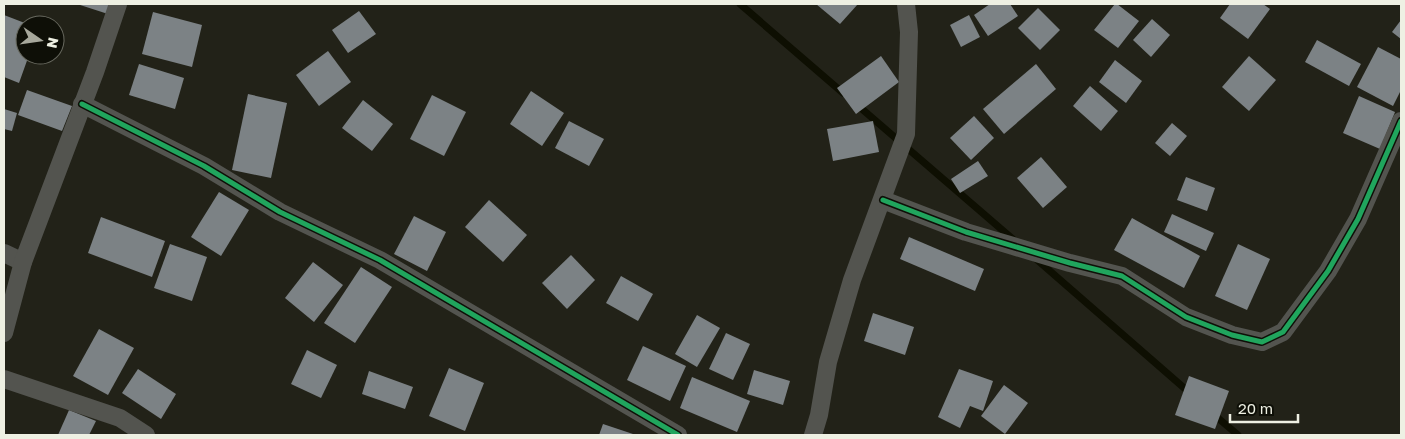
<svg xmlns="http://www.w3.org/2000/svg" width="1405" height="439" viewBox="0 0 1405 439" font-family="'Golos Text',sans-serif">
	<rect width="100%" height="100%" fill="#222218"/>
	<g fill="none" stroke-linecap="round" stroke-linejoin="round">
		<g stroke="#0e0f02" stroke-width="7">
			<path d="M740 4 843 93"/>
			<path d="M855 103 1015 241"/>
			<path d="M1035 258 1191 394"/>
			<path d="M1212 413 1238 435"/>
		</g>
	</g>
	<g fill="#7c8285">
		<path d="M77 4H111L108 14Z"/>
		<path d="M816 4H858L840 24Z"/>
		<path d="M990 4H1010L1018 16 988 36 974 15Z"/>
		<path d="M1115 4H1117L1139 21 1118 48 1094 30Z"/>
		<path d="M1230 4H1263L1270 9 1248 39 1220 18Z"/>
		<path d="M1038 8 1060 30 1040 50 1018 28Z"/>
		<path d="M359 11 376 34 348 53 332 30Z"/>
		<path d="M153 12 202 25 192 67 142 54Z"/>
		<path d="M4 15 30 25H25V55H29L19 83 4 77Z"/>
		<path d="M969 15 980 37 961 47 950 25Z"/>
		<path d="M1152 19 1170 35 1151 57 1133 40Z"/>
		<path d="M1401 20V39L1392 32Z"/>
		<path d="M1317 40 1361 64 1349 86 1305 62Z"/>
		<path d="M1378 47 1401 59V90L1393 106 1357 87Z"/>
		<path d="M328 51 351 82 319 106 296 75Z"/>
		<path d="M881 56 899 82 856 114 837 88Z"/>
		<path d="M1249 56 1276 80 1249 111 1222 87Z"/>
		<path d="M1115 60 1142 81 1126 103 1099 82Z"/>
		<path d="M139 64 184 78 175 109 129 95Z"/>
		<path d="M1036 64 1056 89 1004 134 983 109Z"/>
		<path d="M1090 86 1118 111 1101 131 1073 106Z"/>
		<path d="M27 90 72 106 62 131 18 115Z"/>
		<path d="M531 91 564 113 542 146 510 124Z"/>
		<path d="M248 94 287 103 271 178 232 170Z"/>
		<path d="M432 95 466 112 444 156 410 139Z"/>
		<path d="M1359 96 1395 112 1380 149 1343 133Z"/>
		<path d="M363 100 393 124 372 151 342 128Z"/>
		<path d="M4 109 17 113 12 131 4 129Z"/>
		<path d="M974 116 994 138 971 160 950 138Z"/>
		<path d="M569 121 604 139 589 166 555 148Z"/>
		<path d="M873 121 879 152 833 161 827 129Z"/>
		<path d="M1172 123 1187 136 1170 156 1155 143Z"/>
		<path d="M1041 157 1067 187 1043 208 1017 178Z"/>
		<path d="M978 161 988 176 960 193 951 179Z"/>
		<path d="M1186 177 1215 188 1207 211 1177 200Z"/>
		<path d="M219 192 249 210 221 256 191 237Z"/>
		<path d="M489 200 527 235 503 262 465 227Z"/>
		<path d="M1172 214 1214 233 1206 251 1164 232Z"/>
		<path d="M414 216 446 232 427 271 394 254Z"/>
		<path d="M101 217 165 241 152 277 88 253Z"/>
		<path d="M1132 218 1200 256 1184 288 1114 250Z"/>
		<path d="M909 237 984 269 975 291 900 259Z"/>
		<path d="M170 244 207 257 192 301 154 288Z"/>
		<path d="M1238 244 1270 259 1247 310 1215 296Z"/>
		<path d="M571 255 595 280 567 309 542 283Z"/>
		<path d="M313 262 343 285 314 322 285 298Z"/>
		<path d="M361 267 392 287 355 343 324 323Z"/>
		<path d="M621 276 653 294 638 321 606 303Z"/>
		<path d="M873 313 914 327 905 355 864 341Z"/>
		<path d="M697 315 720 328 697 367 675 354Z"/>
		<path d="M99 329 134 348 108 395 73 376Z"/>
		<path d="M726 333 750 344 733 380 709 369Z"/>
		<path d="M643 346 686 366 670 401 627 380Z"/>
		<path d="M307 350 337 365 321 398 291 384Z"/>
		<path d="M449 368 484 383 465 431 429 416Z"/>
		<path d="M138 369 176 394 161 419 122 393Z"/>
		<path d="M959 369 993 381 983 411 970 406 960 428 938 417Z"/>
		<path d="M754 370 790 381 783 405 747 394Z"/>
		<path d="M369 371 413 387 405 409 362 394Z"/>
		<path d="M1189 376 1229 391 1215 429 1175 415Z"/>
		<path d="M692 377 750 401 737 432 680 408Z"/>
		<path d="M1004 385 1028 403 1005 434 981 416Z"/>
		<path d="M69 410 96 421 89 435H58Z"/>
		<path d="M603 424 636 435H599Z"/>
	</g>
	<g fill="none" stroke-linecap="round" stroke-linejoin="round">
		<g stroke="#53544f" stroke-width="18">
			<path d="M82 104 204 166 280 212 380 260 678 435"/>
			<path d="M883 200 966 232 1070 263 1122 276 1186 317 1232 335 1262 342 1283 332 1328 271 1358 219 1401 121"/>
			<path d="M4 253 23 262"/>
			<path d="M4 333 23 262 95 72 118 4"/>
			<path d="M4 379 120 418 146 435"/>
			<path d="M813 435 819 415 828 362 852 280 906 134 909 32 906 4"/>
		</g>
		<g stroke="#0e0f07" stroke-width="8">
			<g id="cycleway">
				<path d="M82 104 204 166 280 212 380 260 678 435"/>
				<path d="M883 200 966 232 1070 263 1122 276 1186 317 1232 335 1262 342 1283 332 1328 271 1358 219 1401 121"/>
			</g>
		</g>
		<use href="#cycleway" stroke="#20a55d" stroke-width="5"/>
	</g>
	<rect width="1405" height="439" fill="none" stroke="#eef0e3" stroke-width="10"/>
	<g transform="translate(40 40) rotate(103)"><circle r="24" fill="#0e0f07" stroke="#68695f"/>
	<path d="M0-4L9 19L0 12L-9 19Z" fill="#a7a89c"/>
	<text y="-8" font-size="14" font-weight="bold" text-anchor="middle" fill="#eef0e3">N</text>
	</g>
	<path d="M1230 414v8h68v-8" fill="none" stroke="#eef0e3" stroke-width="2.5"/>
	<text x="1238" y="414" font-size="15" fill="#eef0e3" stroke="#0e0f07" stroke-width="4" paint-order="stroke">20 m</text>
</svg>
